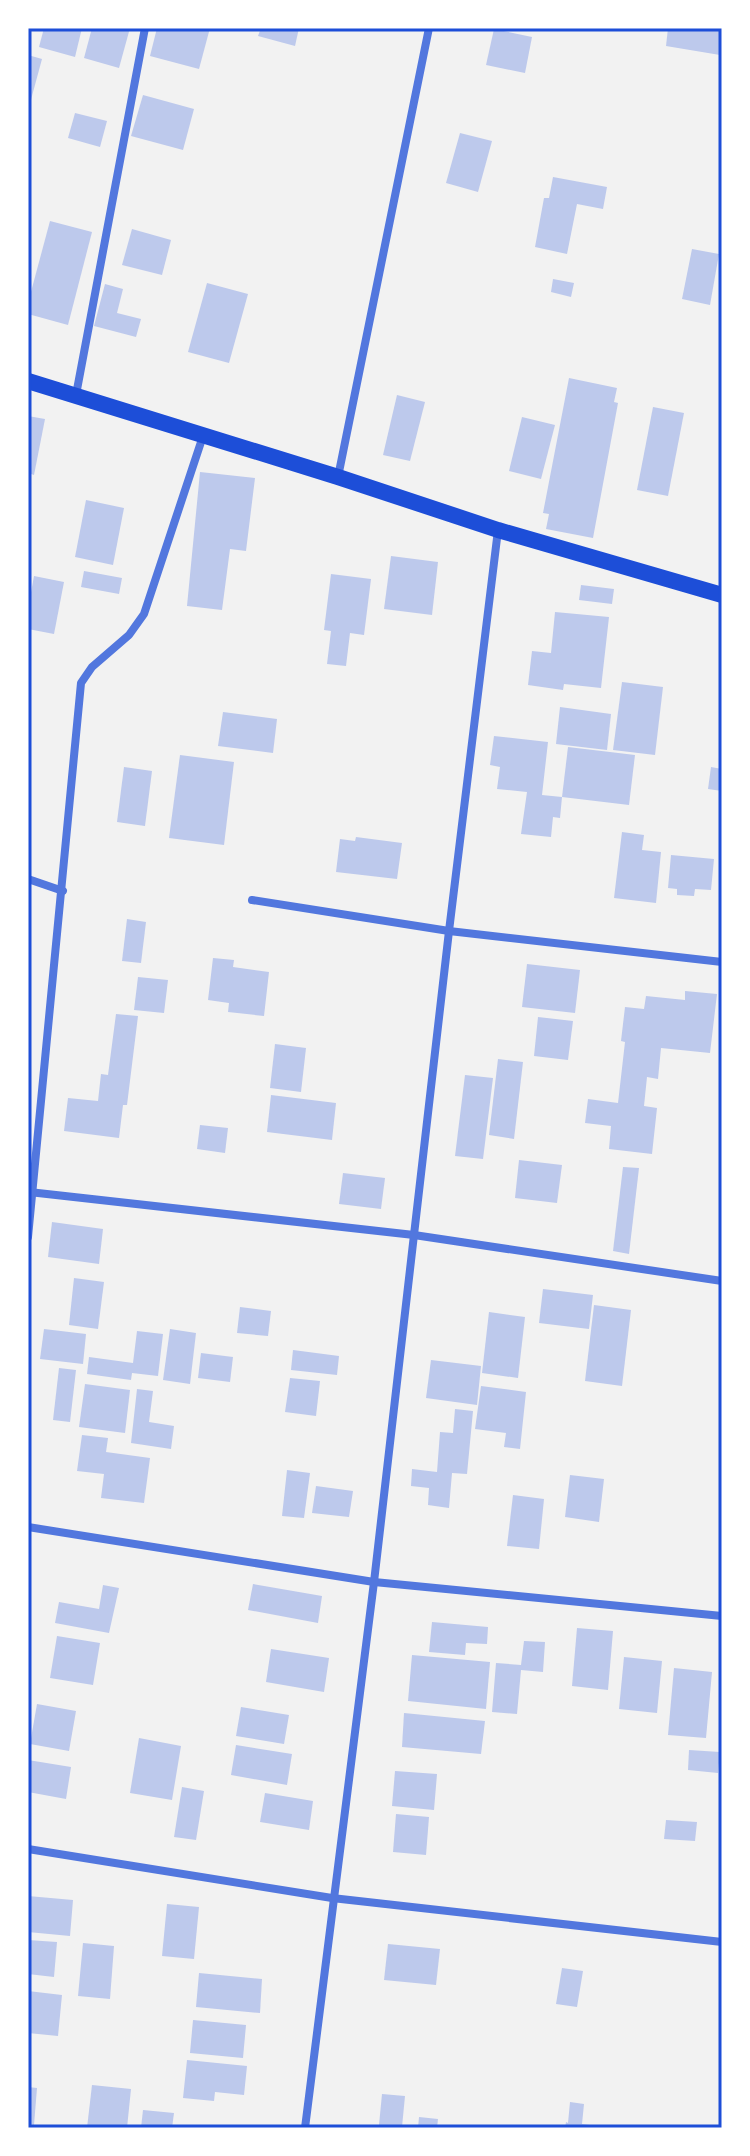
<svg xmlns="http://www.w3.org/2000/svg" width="750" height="2156" viewBox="0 0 750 2156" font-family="Merriweather,serif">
	<rect width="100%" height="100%" fill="#f2f2f2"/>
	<g fill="#bdc9ec">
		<path d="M44 28H82L75 57 39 47Z"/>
		<path d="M92 28H130L119 68 84 58Z"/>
		<path d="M157 28H210L199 69 150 56Z"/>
		<path d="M261 28H299L295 46 258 36Z"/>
		<path d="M668 28H722L720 55 666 46Z"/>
		<path d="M494 29 532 37 525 73 486 65Z"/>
		<path d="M28 55 42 59 29 107H28Z"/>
		<path d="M143 95 194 109 183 150 131 136Z"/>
		<path d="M75 113 107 121 100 147 68 138Z"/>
		<path d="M460 133 492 141 478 192 446 183Z"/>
		<path d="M553 177 607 187 603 209 577 204 567 254 535 247 544 198H549Z"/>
		<path d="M50 221 92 232 68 325 28 314V303Z"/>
		<path d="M132 229 171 240 162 275 122 265Z"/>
		<path d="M692 249 719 254 710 305 682 299Z"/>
		<path d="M553 279 574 283 571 297 551 292Z"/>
		<path d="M207 283 248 294 229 363 188 352Z"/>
		<path d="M105 284 123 289 117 313 141 319 136 337 94 326Z"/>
		<path d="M569 378 617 388 614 402 618 403 593 538 546 529 549 514 543 513Z"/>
		<path d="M397 395 425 402 410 461 383 455Z"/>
		<path d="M653 407 684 413 668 496 637 490Z"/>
		<path d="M28 416 45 419 34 475 28 473Z"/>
		<path d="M522 417 555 425 541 479 509 471Z"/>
		<path d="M200 472 255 478 246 551 230 549 222 610 187 606Z"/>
		<path d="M86 500 124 508 113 565 75 557Z"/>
		<path d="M391 556 438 562 432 615 384 609Z"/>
		<path d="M84 571 122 578 119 594 81 587Z"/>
		<path d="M331 574 371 579 364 635 350 633 346 666 327 664 331 631 324 630Z"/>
		<path d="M34 576 64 582 54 634 28 629V609Z"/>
		<path d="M581 585 614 589 612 604 579 600Z"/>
		<path d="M555 612 609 617 601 688 564 684 563 690 528 685 532 651 551 653Z"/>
		<path d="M622 682 663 687 655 755 613 750Z"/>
		<path d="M560 707 611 714 607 750 556 744Z"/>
		<path d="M223 712 277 719 273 753 218 746Z"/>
		<path d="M494 736 548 742 542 795 562 797 560 818 553 817 551 837 521 834 527 792 497 789 500 767 490 765Z"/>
		<path d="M568 747 635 755 629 805 562 797Z"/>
		<path d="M180 755 234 762 224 845 169 838Z"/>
		<path d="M124 767 152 771 145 826 117 822Z"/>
		<path d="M711 767 722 769V791L708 789Z"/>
		<path d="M622 832 644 835 642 850 661 852 656 903 614 898Z"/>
		<path d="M356 837 402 843 397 879 336 872 340 839 355 841Z"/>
		<path d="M671 855 714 859 711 890 695 889 694 896 677 895V889L668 888Z"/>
		<path d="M127 919 146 922 141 963 122 961Z"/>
		<path d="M213 958 234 960 233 967 269 972 264 1016 228 1012 229 1003 208 1000Z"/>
		<path d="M527 964 580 970 575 1013 522 1007Z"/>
		<path d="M138 977 168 980 164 1013 134 1010Z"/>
		<path d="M685 991 717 994 710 1053 661 1048 658 1079 647 1077 644 1106 657 1108 652 1154 609 1149 611 1126 585 1123 588 1099 618 1103 625 1042 621 1041 625 1007 644 1009 646 996 685 1000Z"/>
		<path d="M116 1014 138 1016 127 1105H123L119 1138 64 1131 68 1098 98 1101 101 1074 108 1075Z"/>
		<path d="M538 1017 573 1021 568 1060 534 1056Z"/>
		<path d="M275 1044 306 1048 301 1092 270 1088Z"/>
		<path d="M498 1059 523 1062 514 1139 489 1135Z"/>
		<path d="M465 1075 493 1078 483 1159 455 1156Z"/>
		<path d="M271 1095 336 1103 332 1140 267 1132Z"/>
		<path d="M200 1125 228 1128 225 1153 197 1149Z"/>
		<path d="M519 1160 562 1165 557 1203 515 1198Z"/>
		<path d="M623 1167 639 1168 629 1254 613 1251Z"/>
		<path d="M343 1173 385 1178 381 1209 339 1204Z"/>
		<path d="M52 1222 103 1229 99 1264 48 1257Z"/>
		<path d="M74 1278 104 1282 98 1329 69 1325Z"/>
		<path d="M543 1289 593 1295 589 1329 539 1323Z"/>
		<path d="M594 1305 631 1310 622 1386 585 1381Z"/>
		<path d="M240 1307 271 1311 268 1336 237 1333Z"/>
		<path d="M489 1312 525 1317 518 1378 482 1373Z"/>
		<path d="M44 1329 86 1334 83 1364 40 1359Z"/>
		<path d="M170 1329 196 1333 190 1384 163 1380Z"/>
		<path d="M137 1331 163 1334 158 1376 132 1373 131 1380 87 1374 89 1357 133 1363Z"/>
		<path d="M293 1350 339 1356 337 1375 291 1370Z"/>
		<path d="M201 1353 233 1357 230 1382 198 1378Z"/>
		<path d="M431 1360 481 1366 477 1405 426 1398Z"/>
		<path d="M59 1368 76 1370 70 1422 53 1420Z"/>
		<path d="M290 1378 320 1381 316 1416 285 1412Z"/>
		<path d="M85 1384 130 1390 125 1433 79 1427Z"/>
		<path d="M481 1386 526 1392 520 1449 504 1447 506 1433 475 1429Z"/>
		<path d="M137 1389 153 1391 149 1422 174 1426 171 1449 131 1443Z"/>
		<path d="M455 1409 473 1411 467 1474 452 1473 449 1508 428 1505 429 1488 411 1486 412 1469 437 1472 440 1432 453 1433Z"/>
		<path d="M82 1435 108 1438 106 1452 150 1458 144 1503 101 1498 104 1474 77 1471Z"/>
		<path d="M287 1470 310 1473 304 1518 282 1516Z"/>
		<path d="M570 1475 604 1479 599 1522 565 1517Z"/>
		<path d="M316 1486 353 1491 349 1517 312 1513Z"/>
		<path d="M513 1495 544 1499 539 1549 507 1546Z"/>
		<path d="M253 1584 322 1596 318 1623 248 1610Z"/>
		<path d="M103 1585 119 1588 109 1633 55 1623 59 1602 99 1609Z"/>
		<path d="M432 1622 488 1627 487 1644 466 1643 465 1655 429 1652Z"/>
		<path d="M577 1628 613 1631 608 1690 572 1686Z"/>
		<path d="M57 1636 100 1643 93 1685 50 1678Z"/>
		<path d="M524 1641 545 1642 543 1672 521 1670 517 1714 492 1712 496 1663 521 1665Z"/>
		<path d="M271 1649 329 1658 324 1692 266 1682Z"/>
		<path d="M412 1655 490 1662 486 1709 408 1701Z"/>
		<path d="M624 1657 662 1661 657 1713 619 1709Z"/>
		<path d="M674 1668 712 1672 706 1738 668 1735Z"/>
		<path d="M37 1704 76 1711 69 1751 30 1744Z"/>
		<path d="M241 1707 289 1715 284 1744 236 1736Z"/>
		<path d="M404 1713 485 1721 481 1754 402 1747Z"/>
		<path d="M139 1738 181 1746 172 1800 130 1793Z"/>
		<path d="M236 1745 292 1754 287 1785 231 1775Z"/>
		<path d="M689 1750 720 1752 718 1773 688 1770Z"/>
		<path d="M28 1760 71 1767 66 1799 28 1792Z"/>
		<path d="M395 1771 437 1774 434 1810 392 1806Z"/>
		<path d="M182 1787 204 1791 196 1840 174 1837Z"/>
		<path d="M265 1793 313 1801 309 1830 260 1822Z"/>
		<path d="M396 1814 429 1817 426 1855 393 1852Z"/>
		<path d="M666 1820 697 1822 695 1841 664 1839Z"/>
		<path d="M28 1896 73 1900 70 1936 28 1932Z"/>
		<path d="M167 1904 199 1907 194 1959 162 1956Z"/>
		<path d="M28 1940 57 1942 54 1977 28 1974Z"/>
		<path d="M83 1943 114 1946 110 1999 78 1996Z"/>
		<path d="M388 1944 440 1949 436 1985 384 1980Z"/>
		<path d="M562 1968 583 1971 577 2007 556 2004Z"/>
		<path d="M199 1973 262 1979 260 2013 196 2007Z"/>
		<path d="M28 1991 62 1995 58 2036 28 2033Z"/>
		<path d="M193 2020 246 2025 243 2058 190 2053Z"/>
		<path d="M187 2060 247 2066 244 2095 215 2092 214 2101 183 2098Z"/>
		<path d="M92 2085 131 2089 127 2128H87Z"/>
		<path d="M28 2087 37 2088 34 2125 28 2124Z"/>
		<path d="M382 2094 405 2096 402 2127 379 2125Z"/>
		<path d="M570 2102 584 2104 582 2124 597 2126V2128H565L566 2122 568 2123Z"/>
		<path d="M143 2110 174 2113 172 2128H141Z"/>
		<path d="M419 2117 438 2119 437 2128H418Z"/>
	</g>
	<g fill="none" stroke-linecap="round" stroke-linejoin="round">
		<g stroke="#5277de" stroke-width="8">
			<path d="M76 395 145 28"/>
			<path d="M338 477 429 28"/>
			<path d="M28 879 63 891"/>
			<path d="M252 900 449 931 722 962"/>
			<path d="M29 1192 414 1235 722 1281"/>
			<path d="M28 1237 81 683 92 667 129 635 144 614 203 436"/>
			<path d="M28 1527 374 1582 722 1616"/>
			<path d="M28 1849 332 1898 722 1942"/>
			<path d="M305 2128 374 1582 449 931 498 530"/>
		</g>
		<path stroke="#1d4ed8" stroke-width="16" d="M28 381 338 477 498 530 722 595"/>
	</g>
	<rect width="750" height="2156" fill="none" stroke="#ffffff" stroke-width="60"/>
	<rect x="30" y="30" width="690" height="2096" fill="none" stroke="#1d4ed8" stroke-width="3"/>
</svg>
